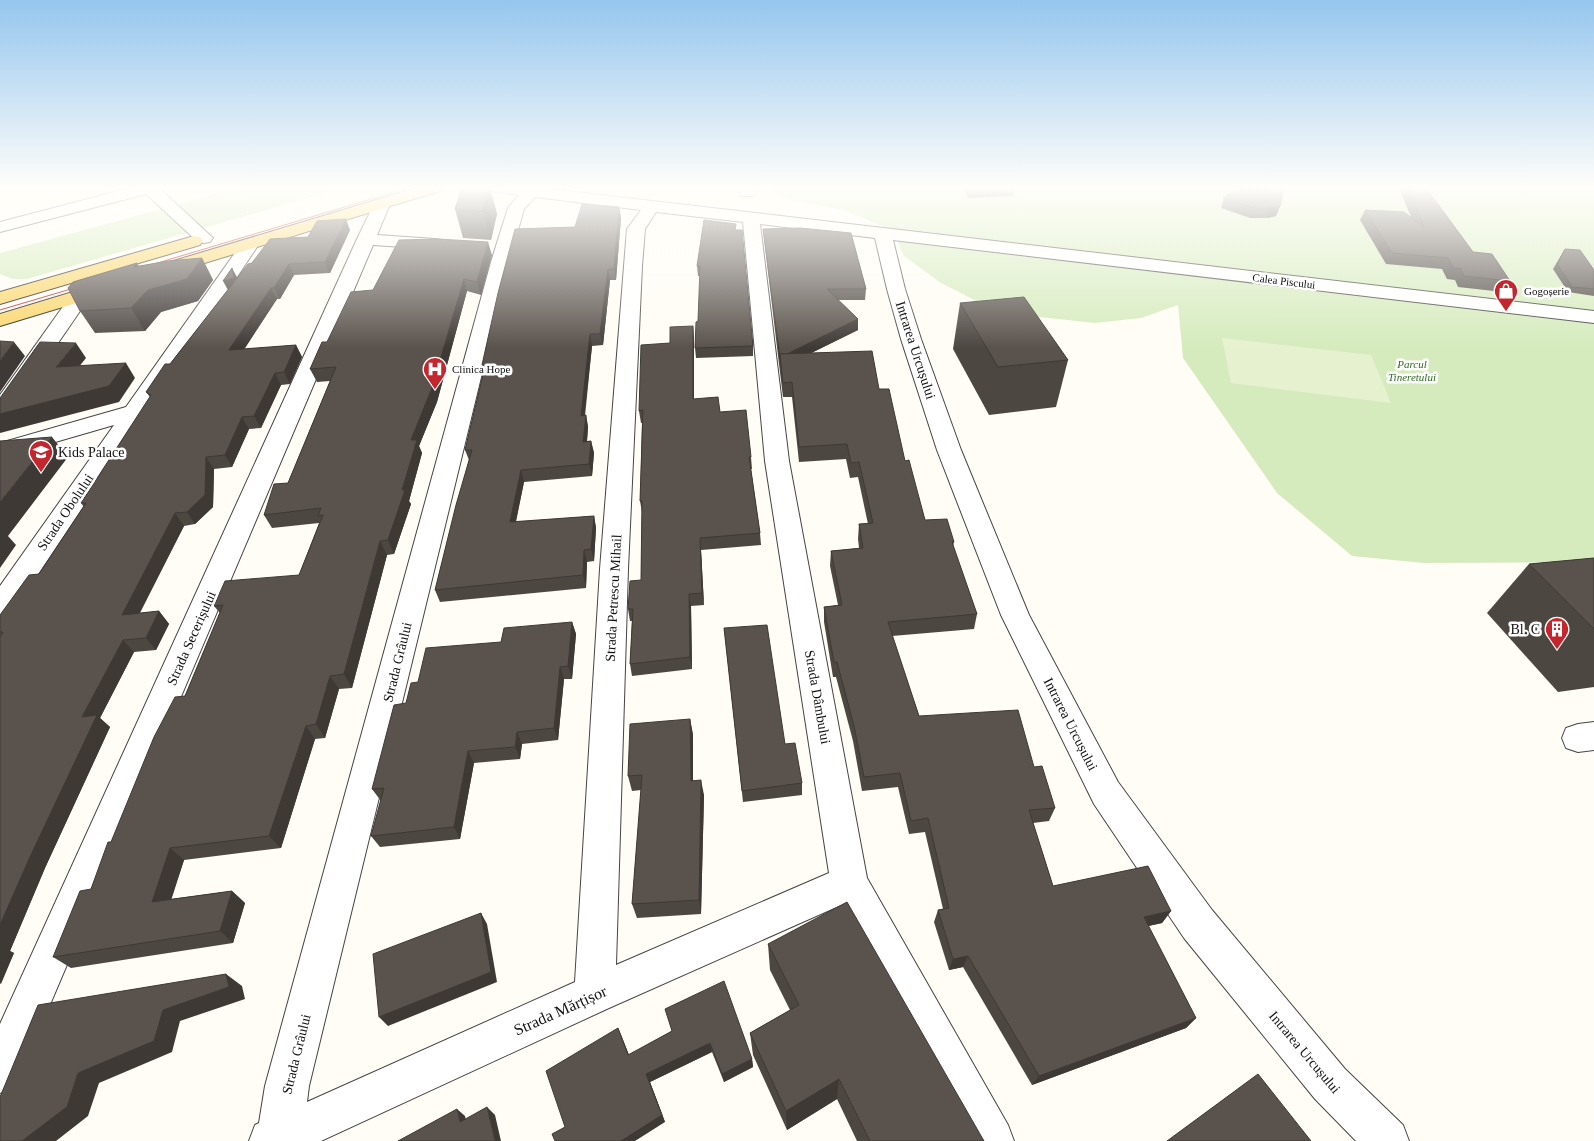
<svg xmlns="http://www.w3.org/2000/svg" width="1594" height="1141" viewBox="0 0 1594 1141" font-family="'Times New Roman',serif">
	<rect width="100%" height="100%" fill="#fffdf5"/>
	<g fill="#d5ebbd">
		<path d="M238 188H342L27 279H13L0 274V253Z"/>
		<path d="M765 188H1594V562L1424 563 1352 556 1277 493 1183 358 1178 305 1141 318 1095 323 1039 317 986 306 941 283 904 256 892 230 844 210 791 200Z"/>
	</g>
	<path fill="#e6f2cf" d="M1222 338 1371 355 1391 403 1231 383Z"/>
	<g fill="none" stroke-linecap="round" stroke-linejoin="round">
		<g stroke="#444" stroke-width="2">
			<g id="minor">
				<path d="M130 188H159L213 238 210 242 204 243 198 242 146 194 0 232V222Z"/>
				<path d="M490 188H541L1594 311V323L893 240 905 289 921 339 961 450 1029 615 1118 782 1212 910 1345 1069 1403 1125 1409 1141H1356L1315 1099 1184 938 1094 804 1001 615 937 450 901 339 887 289 875 238 760 224 789 461 867 878 1008 1125 1014 1141H968L841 905 609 1008 321 1141H249L255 1125 259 1123 265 1086 491 262 508 208 519 195 492 191ZM535 197 641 210 627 229 624 266 600 569 575 982 307 1102 309 1086 509 262 524 209ZM656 212 743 222 765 461 829 873 616 965 628 569 642 266 645 229Z"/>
				<path d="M738 188H754L755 193 753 196H741Z"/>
				<path d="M382 199 388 201 390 204 377 235 435 239 441 240 444 244 441 248 435 249 373 245 15 1087 0 1093V1024L357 239 374 204 376 201Z"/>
				<path d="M250 239 256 240 259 244 10 616 0 619V586L114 425 0 458V443L126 407 244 240Z"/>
				<path d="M81 289 88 291 91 295 8 416 0 418V395L74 291Z"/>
				<path d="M1594 722V750L1578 752 1566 748 1562 738 1566 728 1578 724Z"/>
			</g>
		</g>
		<g stroke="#222" stroke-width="2">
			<g id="major">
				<path d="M416 188H442L440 191 172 273 166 274 160 273 157 269 160 265Z"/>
				<path d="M194 236 200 237 203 241 200 245 0 304V292Z"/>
				<path d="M109 281 116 283 118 287 116 291 0 326V314Z"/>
			</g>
		</g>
		<use href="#minor" fill="#fff" fill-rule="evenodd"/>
		<use href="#major" fill="#f9d66b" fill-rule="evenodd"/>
		<g stroke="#c4262e" stroke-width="1">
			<path d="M144 267 408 188"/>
			<path d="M0 310 81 286"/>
		</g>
	</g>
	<g fill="#4d4742">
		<path d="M462 188H490L497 214 491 240 463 238 455 209Z"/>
		<path d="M963 188H1014L1013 196 968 198Z"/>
		<path d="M1399 188H1426L1473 252 1510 281 1503 292 1458 287 1455 280 1447 279 1442 269 1386 264 1360 220 1365 210 1411 217Z"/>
		<path d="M1224 198 1280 206 1276 216 1267 218H1250L1221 208Z"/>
		<path d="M619 207 621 218 616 280H610L603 345 592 346 585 416 586 415 588 427 587 441H591L594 453 592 476 524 482 516 522 594 516 596 528 594 561 587 562 586 588 440 602 435 590 469 460 465 450 484 371 482 365 575 227Z"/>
		<path d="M763 229 866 289 865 300H838L858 319V330L811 353 879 389 905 461 925 520 954 542 953 546 977 614 974 629 892 636 919 716 1034 767 1055 808 1049 821 1033 823 1053 886 1171 911 1162 923 1148 926 1196 1018 1186 1028 1032 1085 963 967 949 970 934 922 938 910 943 909 925 832 909 834 898 787 862 791 853 741 836 677H833L824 622V607L838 605 830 566 831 551 859 548 858 539 859 524H868L858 477 850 478 846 459 799 462 792 397H783L764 239Z"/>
		<path d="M350 230 330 273 294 275 280 299H277L244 349 296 345 302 357 290 384 281 385 261 428 249 429 232 467 214 469 213 507 195 524 184 526 140 613 159 611 169 624 156 650 134 652 100 718 110 727 45 868 10 951 14 953 0 984V615L39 574 84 507 81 503 150 397 146 392 170 364 237 278 252 263 308 237Z"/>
		<path d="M736 230 753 346V356L696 358 695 348 698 321 700 276H698L697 266Z"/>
		<path d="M1565 249 1594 270V296L1568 292 1553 269Z"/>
		<path d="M492 255 481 295 467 291 437 402 419 446 422 453 409 501 411 504 394 554 387 555 352 688 339 689 325 738 315 739 281 848 184 860 171 899 232 891 245 903 233 943 71 968 53 957 91 889 111 842 185 696 220 613 214 606 299 575 319 523 272 528 264 515 288 483 330 381 317 382 310 369 327 342 373 290Z"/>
		<path d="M202 258 213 280 198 301 161 312 145 331 95 333 80 311 137 263 139 266Z"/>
		<path d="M960 303 1068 360 1056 407 989 415 953 349Z"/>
		<path d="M693 326 694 338V399L720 412 751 457 752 469H751L760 533 761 545 701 550 704 605 691 606 692 669 632 676 630 664 632 621H630L628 609 641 580 642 512 640 501 642 423H641L639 411 670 343Z"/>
		<path d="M1594 558V687L1558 692 1487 613 1529 564Z"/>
		<path d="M572 622 576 634 572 679H564L558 740 522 744 520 759 474 763 460 839 380 847 371 836 381 801 372 789 418 682 501 642Z"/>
		<path d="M724 628 785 744 802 783V795L743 802Z"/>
		<path d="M690 719 693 735V780L704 795 701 914 637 918 632 904 641 790 632 791 628 776Z"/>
		<path d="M768 944 984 1141H857L837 1099 787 1130 753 1055 750 1033 790 1010 770 970Z"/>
		<path d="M618 1028 629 1055 672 1031 752 1059 753 1067 724 1082 712 1052 650 1082 665 1122 565 1127Z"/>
	</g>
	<g fill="#3f3936">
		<path d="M489 188H490L497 214 491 240 483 211Z"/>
		<path d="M1280 206 1276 216 1267 218 1271 208Z"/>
		<path d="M619 207 621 218 616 280 614 269Z"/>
		<path d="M346 219 350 230 330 273 325 262Z"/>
		<path d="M488 242 492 255 481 295 477 282Z"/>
		<path d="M202 258 213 280 198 301 161 312 145 331 131 308 148 290Z"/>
		<path d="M289 264 294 275 280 299 274 288Z"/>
		<path d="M232 268 238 279 229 292 223 281Z"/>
		<path d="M608 269 610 280 603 345 600 334Z"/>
		<path d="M464 279 467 291 437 402 419 446 422 453 409 501 411 504 394 554 388 540 402 490 411 440Z"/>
		<path d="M271 288 277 299 236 362 229 350Z"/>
		<path d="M858 319V330L781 368 780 357Z"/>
		<path d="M693 326 694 338V411L693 399Z"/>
		<path d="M590 334 592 346 583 428 581 416Z"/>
		<path d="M14 342 25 356 0 392V361Z"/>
		<path d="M76 343 86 358 67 382 56 367Z"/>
		<path d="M296 345 302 357 290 384 284 372Z"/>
		<path d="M126 363 135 378 119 402 0 433V414Z"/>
		<path d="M275 373 281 385 261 428 254 416Z"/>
		<path d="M586 415 588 427 586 454 583 442Z"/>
		<path d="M242 417 249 429 232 467 225 455Z"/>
		<path d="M52 437 68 457 8 536 16 545 0 568V502Z"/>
		<path d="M591 441 594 453 592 476 589 464Z"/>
		<path d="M206 457 214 469 213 507 195 524 187 512Z"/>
		<path d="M521 470 524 482 513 534 510 522Z"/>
		<path d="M175 513 184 526 132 627 122 615Z"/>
		<path d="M594 516 596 528 594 561 591 549Z"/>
		<path d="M700 538 701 550 704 605 702 593Z"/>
		<path d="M380 541 387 555 352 688 344 674Z"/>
		<path d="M584 550 587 562 586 588 583 575Z"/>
		<path d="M689 594 691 606 692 669 690 657Z"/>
		<path d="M159 611 169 624 156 650 146 638Z"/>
		<path d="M572 622 576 634 572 679 568 666Z"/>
		<path d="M123 640 134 652 100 718 110 727 45 868 10 951 14 953 1 984 0 983V925L82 717Z"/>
		<path d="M560 667 564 679 558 740 554 728Z"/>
		<path d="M330 676 339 689 325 738 316 724Z"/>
		<path d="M690 719 693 735V796L691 781Z"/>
		<path d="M306 726 315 739 281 848 269 836Z"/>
		<path d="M517 732 522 744 520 759 515 747Z"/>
		<path d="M468 751 474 763 460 839 454 827Z"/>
		<path d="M701 780 704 795 701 914 699 900Z"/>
		<path d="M170 848 184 860 167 913 152 902Z"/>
		<path d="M232 891 245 903 233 943 220 931Z"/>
		<path d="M1171 911 1162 923 1135 929 1144 917Z"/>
		<path d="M481 913 487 924 497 982 388 1026 379 1017Z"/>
		<path d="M968 956 963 967 949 970 953 959Z"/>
		<path d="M226 974 242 986 245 999 180 1021 172 1052 99 1083 88 1116 56 1141H22L78 1073 163 1010Z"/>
		<path d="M1196 1018 1186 1028 1032 1085 1039 1076Z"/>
		<path d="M618 1028 622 1037 632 1063 628 1055Z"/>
		<path d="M710 1043 712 1052 650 1082 665 1122 635 1141H621L646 1074Z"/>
		<path d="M752 1059 753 1067 724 1082 722 1074Z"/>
		<path d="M839 1079 837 1099 787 1130 786 1111Z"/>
		<path d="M487 1107 495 1115 501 1141H495Z"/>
		<path d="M457 1109 465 1116 468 1129 460 1122Z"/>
	</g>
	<g fill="#5a524d" stroke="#3f3936">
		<path d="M462 188H489L483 211 455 209Z"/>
		<path d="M1238 188H1284L1280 206 1271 208H1254L1224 198Z"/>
		<path d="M1408 188H1426L1473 252 1492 254 1510 281 1464 276 1461 269 1453 268 1448 258 1392 253 1365 210 1404 212 1424 227Z"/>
		<path d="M582 204 619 207 614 269H608L600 334H590L581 416 586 415 583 442 591 441 589 464 521 470 510 522 594 516 591 549 584 550 583 575 435 590 456 505 472 450H465L485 366 482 365 498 293 515 229 575 227Z"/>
		<path d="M346 219 325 262 289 264 274 288H271L229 350 296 345 284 372 275 373 254 416 242 417 225 455 206 457 205 495 187 512 175 513 122 615 159 611 146 638 123 640 82 717 97 715 30 857 0 925V637L3 632H0V615L29 575 39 574 86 503H81L151 395 146 392 165 364H170L248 264 252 263 270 239 308 237 317 221Z"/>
		<path d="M704 220 736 224 735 230H742L753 346 695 348 696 322 698 321 700 266H697Z"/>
		<path d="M800 228 851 233 866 289H827L858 319 787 354H780V358L763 229Z"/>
		<path d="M438 239 488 242 477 282 464 279 432 388 411 440H417L402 490H405L388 540 380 541 344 674 330 676 316 724 306 726 269 836 170 848 152 902 232 891 220 931 53 957 80 891 91 889 108 842H111L154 737 175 697 185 696 223 605 214 606 225 581 299 575 323 515 318 516 321 508 264 515 274 484 288 483 336 367 310 369 322 342H327L351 292 373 290 399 240Z"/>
		<path d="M1565 249 1580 250 1594 270V289L1572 287 1557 264Z"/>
		<path d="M202 258 187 279 148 290 131 308 80 311 68 288 73 282 137 263 134 267 168 261Z"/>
		<path d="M232 268 234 278 223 281Z"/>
		<path d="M1024 297 1068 360 998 367 960 303Z"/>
		<path d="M693 326V399L718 397 720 412 746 410 751 457H749L760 533 700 538 702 593 689 594 690 657 630 664 633 609H628L630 581 641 580 642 501H640L643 410 639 411 641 345 670 343V327Z"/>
		<path d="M0 341 14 342 0 361Z"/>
		<path d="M40 342 76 343 56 367 126 363 109 386 0 414V398Z"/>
		<path d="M872 351 879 389H889L905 461 909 460 925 520 947 519 954 542H952L977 614 888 622 919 716 1018 710 1034 767 1042 766 1055 808 1029 810 1053 886 1148 866 1171 911 1144 917 1196 1018 1039 1076 968 956 953 959 938 910 949 908 928 818 911 821 900 773 864 777 854 726 837 662H834L824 607 842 605 831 551 863 548 859 524 873 523 859 462 851 463 847 444 799 447 792 382 783 383 780 354Z"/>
		<path d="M52 437 0 502V441Z"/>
		<path d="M1594 558V629L1529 564Z"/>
		<path d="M572 622 568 666 560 667 554 728 517 732 515 747 468 751 454 827 371 836 384 788 372 789 394 705 406 703 411 683 418 682 426 648 501 642 504 628Z"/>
		<path d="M767 625 785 744 795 743 802 783 742 791 724 628Z"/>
		<path d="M690 719 691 781 701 780 699 900 632 904 642 775 628 776 630 724Z"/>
		<path d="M847 902 984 1141H870L839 1079 786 1111 750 1033 799 1005 768 944Z"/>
		<path d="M481 913 491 972 379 1017 373 954Z"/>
		<path d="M226 974 229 987 163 1010 154 1041 78 1073 67 1107 22 1141H0V1097L38 1005Z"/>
		<path d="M724 981 752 1059 722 1074 710 1043 646 1074 662 1115 621 1141H555L552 1134 565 1127 546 1071 618 1028 628 1055 672 1031 665 1009Z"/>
		<path d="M1258 1074 1311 1141H1167Z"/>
		<path d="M487 1107 495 1141H398L457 1109 460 1122Z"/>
	</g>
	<linearGradient id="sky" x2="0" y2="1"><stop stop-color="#95c6ee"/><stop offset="0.54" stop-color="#fffefa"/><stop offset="1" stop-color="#fffefa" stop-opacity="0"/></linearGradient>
	<rect width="1594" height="348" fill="url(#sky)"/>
	<defs>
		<g id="shop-pin" transform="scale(1.25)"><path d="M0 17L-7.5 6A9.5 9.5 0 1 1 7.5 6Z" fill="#c4262e" stroke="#fff"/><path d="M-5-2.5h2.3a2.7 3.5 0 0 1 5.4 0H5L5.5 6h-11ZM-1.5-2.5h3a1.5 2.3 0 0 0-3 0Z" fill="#fff"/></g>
		<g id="hospital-pin" transform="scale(1.25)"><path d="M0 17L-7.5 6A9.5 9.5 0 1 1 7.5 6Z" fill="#c4262e" stroke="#fff"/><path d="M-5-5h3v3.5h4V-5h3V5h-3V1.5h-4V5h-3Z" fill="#fff"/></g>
		<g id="school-pin" transform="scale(1.25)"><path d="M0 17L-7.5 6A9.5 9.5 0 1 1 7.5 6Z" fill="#c4262e" stroke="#fff"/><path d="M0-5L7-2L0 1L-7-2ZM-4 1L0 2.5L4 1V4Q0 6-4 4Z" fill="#fff"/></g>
		<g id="building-pin" transform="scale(1.25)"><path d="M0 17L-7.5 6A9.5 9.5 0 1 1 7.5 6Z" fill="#c4262e" stroke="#fff"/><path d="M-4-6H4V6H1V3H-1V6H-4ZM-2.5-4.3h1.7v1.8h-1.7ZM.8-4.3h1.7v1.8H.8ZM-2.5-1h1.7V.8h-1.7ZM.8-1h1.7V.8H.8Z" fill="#fff"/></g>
	</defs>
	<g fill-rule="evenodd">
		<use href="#shop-pin" x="1506" y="291"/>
		<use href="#hospital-pin" x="435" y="369"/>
		<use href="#school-pin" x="41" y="452"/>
		<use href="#building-pin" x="1557" y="629"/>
	</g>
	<g text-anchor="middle" stroke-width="5" stroke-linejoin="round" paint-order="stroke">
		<g font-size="11" fill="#111" stroke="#fff">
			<text transform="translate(1284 281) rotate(7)" y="4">Calea Piscului</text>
		</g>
		<g font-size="11" fill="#111" stroke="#fff" text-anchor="start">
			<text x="1524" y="295">Gogoșerie</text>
			<text x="452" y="373">Clinica Hope</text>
		</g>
		<g font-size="11" font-style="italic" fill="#2f6b1f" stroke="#fff">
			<text x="1412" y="368">Parcul<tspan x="1412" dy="13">Tineretului</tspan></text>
		</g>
		<g font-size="14" fill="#111" stroke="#fff">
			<text transform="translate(916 350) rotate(72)" y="5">Intrarea Urcușului</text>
			<text transform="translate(65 512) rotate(-56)" y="5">Strada Obolului</text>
			<text transform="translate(613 598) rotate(-87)" y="5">Strada Petrescu Mihail</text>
			<text transform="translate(191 638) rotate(-66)" y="5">Strada Secerișului</text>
			<text transform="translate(397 662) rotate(-76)" y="5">Strada Grâului</text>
			<text transform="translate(818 697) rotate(80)" y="5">Strada Dâmbului</text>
			<text transform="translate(1071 724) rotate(63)" y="5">Intrarea Urcușului</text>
			<text transform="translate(1305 1052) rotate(50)" y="5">Intrarea Urcușului</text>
			<text transform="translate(296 1054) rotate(-76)" y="5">Strada Grâului</text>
		</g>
		<g font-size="14" fill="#111" stroke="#fff" text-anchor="start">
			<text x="58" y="457">Kids Palace</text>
			<text x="1540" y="634" text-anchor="end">Bl. C</text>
		</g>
		<g font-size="16" fill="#111" stroke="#fff">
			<text transform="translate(560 1010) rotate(-24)" y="6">Strada Mărțișor</text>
		</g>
	</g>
</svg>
